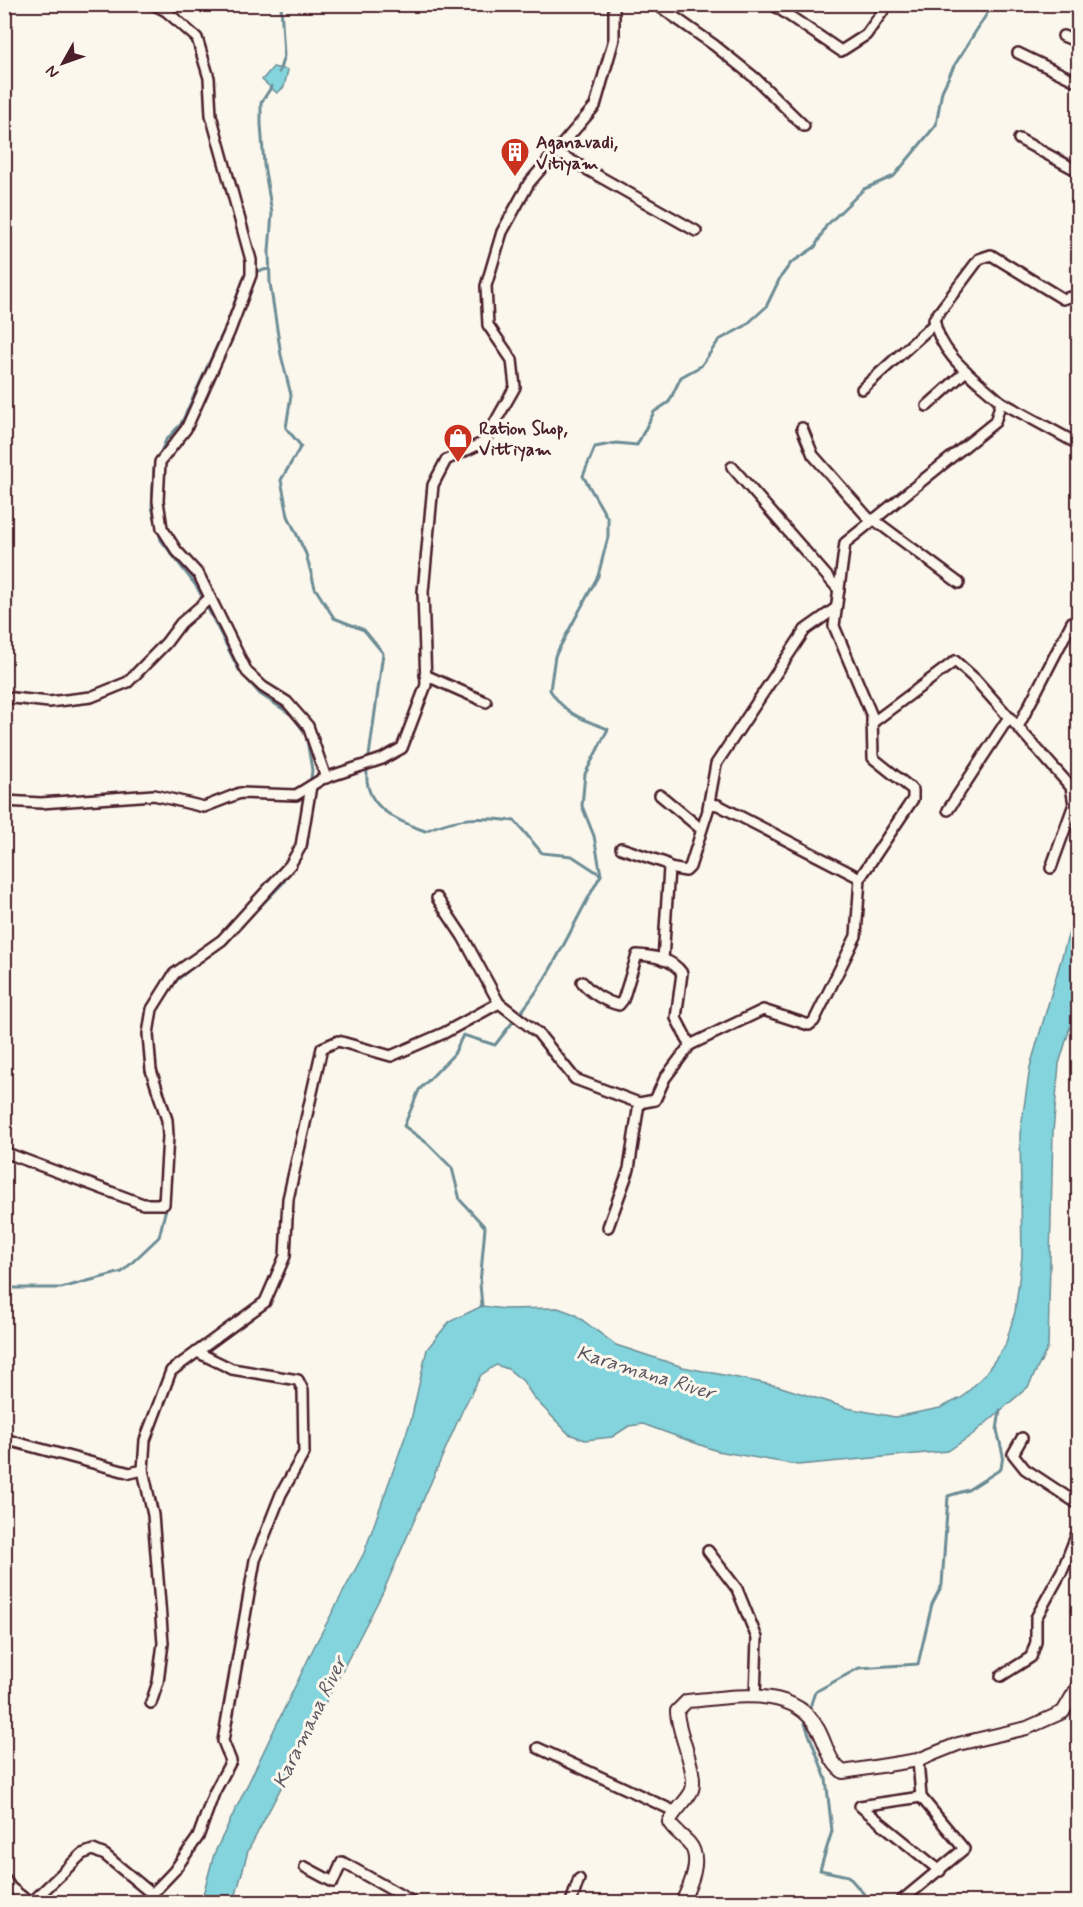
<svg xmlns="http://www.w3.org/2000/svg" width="1083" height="1907" viewBox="0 0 1083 1907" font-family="Mynerve,sans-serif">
	<rect width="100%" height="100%" fill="#fbf7ec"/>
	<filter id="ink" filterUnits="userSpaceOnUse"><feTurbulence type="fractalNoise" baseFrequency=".0167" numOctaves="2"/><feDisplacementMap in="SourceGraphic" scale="12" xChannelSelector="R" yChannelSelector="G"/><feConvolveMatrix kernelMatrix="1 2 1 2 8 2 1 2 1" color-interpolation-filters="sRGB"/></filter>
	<g filter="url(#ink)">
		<g fill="#83d4dc" stroke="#6c8c95" stroke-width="1.5">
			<path d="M273 67 288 70 284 87 277 93 262 80Z"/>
			<path d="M1078 901V1001L1059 1064 1053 1132 1048 1347 1028 1387 972 1435 948 1451 798 1465 717 1451 643 1424 629 1426 612 1437 585 1440 569 1434 534 1398 523 1381 508 1369 496 1365 481 1375 463 1409 383 1592 248 1851 234 1902H201L214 1854 315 1645 364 1553 411 1420 427 1349 449 1322 482 1306 504 1309 558 1308 574 1314 616 1345 683 1367 778 1386 847 1408 895 1417 940 1408 963 1397 985 1374 1005 1346 1015 1312 1022 1256 1020 1134 1030 1067Z"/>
		</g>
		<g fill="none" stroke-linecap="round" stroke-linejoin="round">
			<g stroke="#6c8c95" stroke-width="3">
				<path d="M279 72 284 56 281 4"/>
				<path d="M272 86 261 103V124L264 165 272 213 269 251 270 283 281 355 291 395 286 428 301 446 281 480 288 516 306 554 315 588 334 618 364 630 383 653 369 756"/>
				<path d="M259 271 269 269"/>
				<path d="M245 275 225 328 181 424 166 440 154 468 152 507 161 540 197 587 239 670 260 694 292 715 306 734 312 770 311 779"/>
				<path d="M367 772C364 807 397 821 425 831 459 816 479 817 515 821L542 853 572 856 601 875C574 921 556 968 522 1011"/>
				<path d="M302 853 307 845 309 825"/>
				<path d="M601 875 594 836 582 806 585 774 608 729C581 719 565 714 550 690L555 656 598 576 608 537V519L583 476 595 447 616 443 637 445 654 412 669 402 681 377 701 366 719 340 745 326 766 307 780 278 791 263 815 247 826 226 864 189 894 176 936 125 942 91 954 66 993 4"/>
				<path d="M238 929 283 883 292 869"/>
				<path d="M172 984 204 958"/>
				<path d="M4 1288H61L122 1272 159 1237 167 1204"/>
				<path d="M482 1306 480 1284 485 1227 460 1200 452 1168 427 1143 404 1126 419 1090 454 1054 463 1035 495 1045 512 1023"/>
				<path d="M810 1707 815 1692 859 1668 918 1664 932 1604 942 1585 948 1496 968 1490 1001 1469 1003 1455 997 1430 1000 1410"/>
				<path d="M804 1721 826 1779 832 1831 820 1870 848 1876 871 1902"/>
			</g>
			<g stroke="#4a1f2b" stroke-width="14">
				<g id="minor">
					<path d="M153 4 166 11 197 38 209 78 211 115 251 260V275L229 333 186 429 160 462 158 501 162 528 176 550 199 575 247 672 263 687 287 702 308 726 326 778"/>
					<path d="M656 4 714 45 755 78 804 126"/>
					<path d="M772 4 841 51 866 35 888 4"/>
					<path d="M1063 36 1078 42"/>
					<path d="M1018 53 1078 82"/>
					<path d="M1019 139 1078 171"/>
					<path d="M556 152 696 231"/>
					<path d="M862 389 935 323"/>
					<path d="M1001 402 1078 444"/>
					<path d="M927 406 966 371"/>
					<path d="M802 428 813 455 871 521"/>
					<path d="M732 467 839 590"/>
					<path d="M873 519 959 583"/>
					<path d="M425 675 486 702"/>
					<path d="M4 697 49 702 91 697 128 682 166 643 181 623 210 598"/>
					<path d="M872 723 955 661 975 679 1071 787 1074 804 1051 868"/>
					<path d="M1018 727 1072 622"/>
					<path d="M660 795 701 829"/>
					<path d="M4 801 41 803 154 795 204 807 240 793 296 795 322 779 382 759 402 748 426 685 423 592 433 485 446 460 484 442 515 387 512 360 488 325 486 286 502 232 529 183 595 106 614 39V4"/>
					<path d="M708 808 716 764 805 630 836 608"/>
					<path d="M948 810 1009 717"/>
					<path d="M621 848 665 863 669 868 663 960"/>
					<path d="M669 868 686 871 690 867 710 804 718 805 860 878"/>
					<path d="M437 898 463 937 499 1003"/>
					<path d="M582 982C592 994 604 1001 619 1005L623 1000 637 955C655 956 672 959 682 973L676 1018 690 1045"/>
					<path d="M4 1152 143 1204H164L168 1136 167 1120 151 1070 148 1034 152 1009 174 974 222 940 290 865 301 846 311 786"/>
					<path d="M608 1227 629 1169 639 1103"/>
					<path d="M1022 1438 1013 1454 1025 1469 1078 1504"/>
					<path d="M4 1439 130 1473 143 1470 145 1440 171 1371 265 1302 285 1256 288 1199 322 1048 338 1041 391 1056 444 1033 499 1003 538 1033 575 1079 639 1103 655 1100 665 1078 690 1045 763 1010 809 1025 814 1021 856 936 860 878 913 799V790L873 758 872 716 834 626 845 543 995 422 1001 402C975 378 940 356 934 319L979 259 991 255 1063 299 1078 295"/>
					<path d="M143 1470 153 1515 163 1643 158 1682 151 1703"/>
					<path d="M708 1551 737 1589 757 1638 755 1697"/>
					<path d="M1001 1676 1031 1657 1036 1642V1618L1063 1569 1078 1531"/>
					<path d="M538 1748 674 1811"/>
					<path d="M921 1797 860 1806 940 1871"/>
					<path d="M305 1867 333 1882 342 1862 413 1902"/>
					<path d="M4 1878 11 1888 29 1902"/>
					<path d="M32 1902 82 1854 93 1850 105 1855 152 1894 174 1871 198 1837 214 1793 231 1761 223 1741 255 1560 281 1494 304 1453 303 1390 298 1380 232 1369 197 1352"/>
					<path d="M571 1902 579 1879"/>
					<path d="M900 1902 964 1849 921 1797 918 1760"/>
				</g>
			</g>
			<g stroke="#4a1f2b" stroke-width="16">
				<path id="tertiary" d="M682 1902C690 1886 703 1859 689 1843 682 1835 674 1831 669 1822 675 1810 685 1803 691 1792 700 1776 677 1732 677 1711L687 1701C728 1698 794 1683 818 1729 827 1745 828 1761 843 1772L918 1760 958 1744 1027 1728 1063 1712 1078 1686"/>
			</g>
			<use href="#minor" stroke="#fbf7ec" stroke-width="9"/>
			<use href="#tertiary" stroke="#fbf7ec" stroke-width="12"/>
		</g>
	</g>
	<defs>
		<g id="building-pin" transform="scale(1.5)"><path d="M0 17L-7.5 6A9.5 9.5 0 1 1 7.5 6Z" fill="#c8321e" stroke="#fbf7ec"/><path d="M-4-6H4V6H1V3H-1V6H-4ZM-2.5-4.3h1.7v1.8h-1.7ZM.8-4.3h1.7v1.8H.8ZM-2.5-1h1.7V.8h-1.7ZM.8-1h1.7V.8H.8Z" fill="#fff"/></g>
		<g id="shop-pin" transform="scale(1.5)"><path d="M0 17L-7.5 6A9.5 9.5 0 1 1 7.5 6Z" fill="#c8321e" stroke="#fbf7ec"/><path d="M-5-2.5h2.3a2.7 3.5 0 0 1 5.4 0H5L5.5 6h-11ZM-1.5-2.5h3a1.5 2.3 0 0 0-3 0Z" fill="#fff"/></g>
	</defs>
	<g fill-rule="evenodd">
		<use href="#building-pin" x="515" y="152"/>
		<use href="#shop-pin" x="458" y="438"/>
	</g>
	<g text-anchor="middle" stroke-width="6" stroke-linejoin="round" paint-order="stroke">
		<g font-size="18" font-weight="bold" fill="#4a1f2b" stroke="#fbf7ec" text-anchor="start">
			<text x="536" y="148">Aganavadi,<tspan x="536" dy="21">Vitiyam</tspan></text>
			<text x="479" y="434">Ration Shop,<tspan x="479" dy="21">Vittiyam</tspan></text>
		</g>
		<g font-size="20" font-style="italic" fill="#5b5560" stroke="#fbf7ec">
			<text transform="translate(646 1372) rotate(17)" y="7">Karamana River</text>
			<text transform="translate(309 1722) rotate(-64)" y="7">Karamana River</text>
		</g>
	</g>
	<rect width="1083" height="1907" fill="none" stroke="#fbf7ec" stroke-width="24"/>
	<rect x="12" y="12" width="1059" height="1883" fill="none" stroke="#4a1f2b" stroke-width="2" filter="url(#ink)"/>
	<g transform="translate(63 63) rotate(230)" stroke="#fbf7ec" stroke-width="4.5" paint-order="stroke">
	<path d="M0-4.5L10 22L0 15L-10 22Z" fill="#4a1f2b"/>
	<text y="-9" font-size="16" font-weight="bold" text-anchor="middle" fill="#4a1f2b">N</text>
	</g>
</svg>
